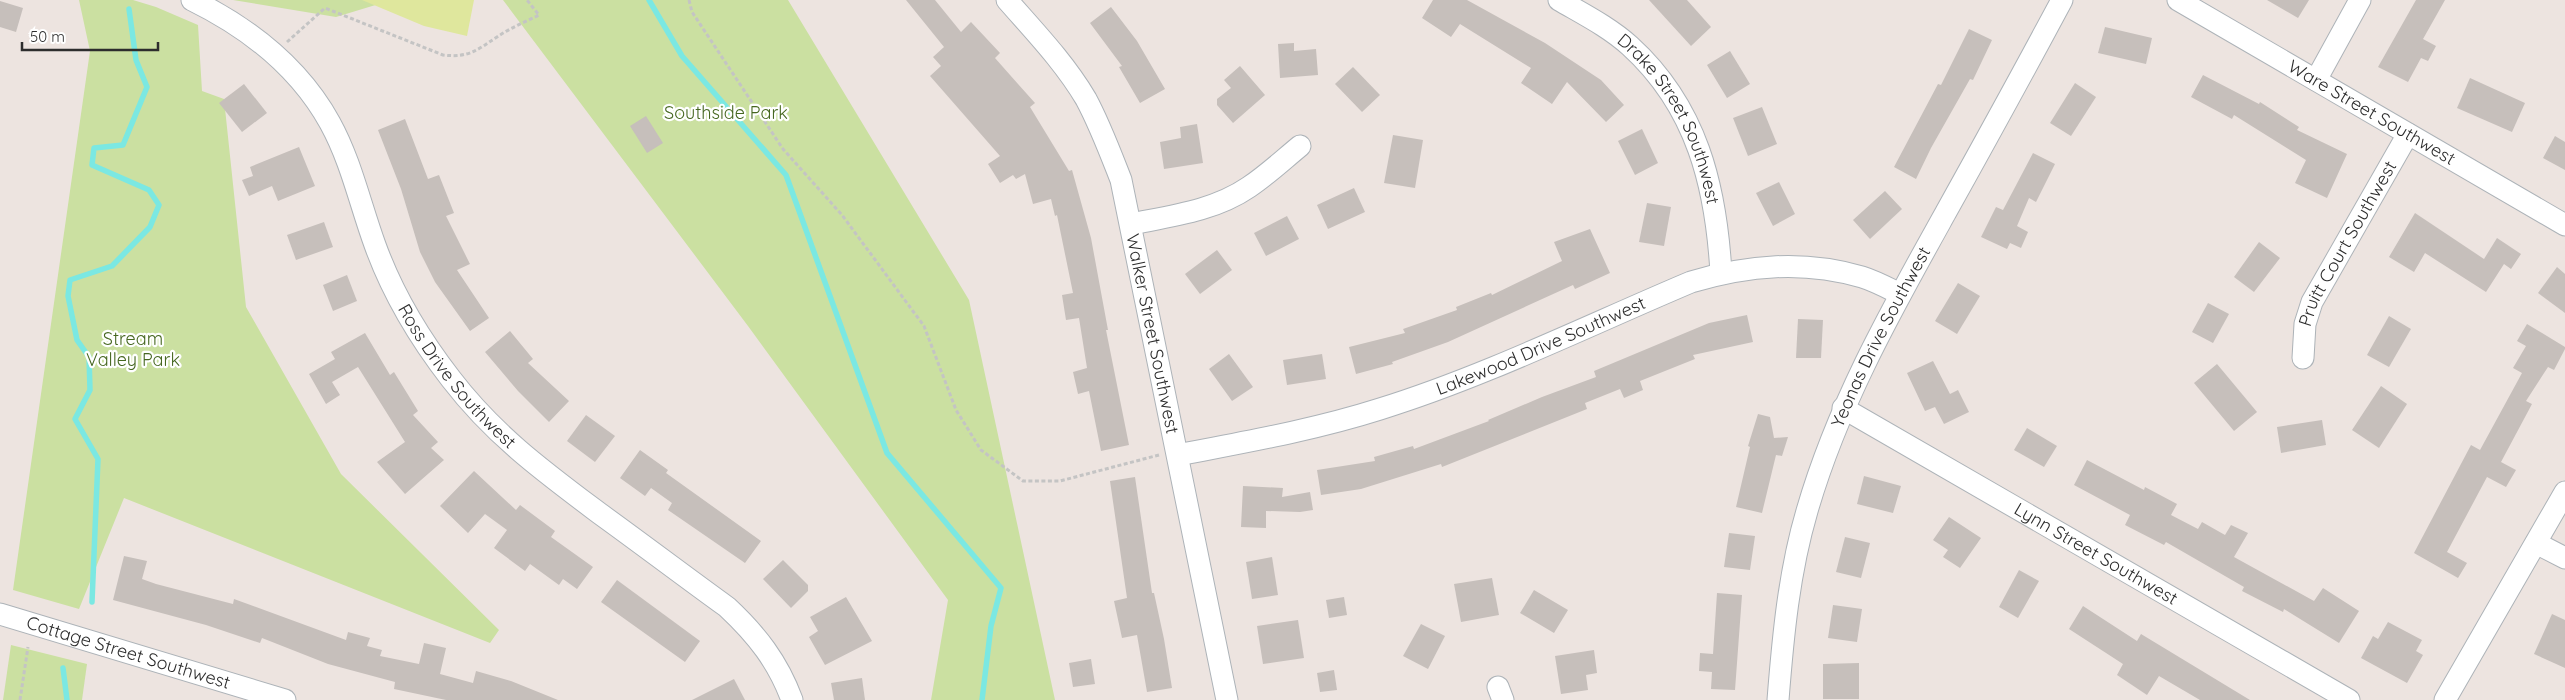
<svg xmlns="http://www.w3.org/2000/svg" width="2565" height="700" viewBox="0 0 2565 700" font-family="Quicksand,sans-serif">
	<rect width="100%" height="100%" fill="#ede4e0"/>
	<g fill="#cbe0a1">
		<path d="M79 0H133L156 7 198 25 202 91 224 99 246 307 341 474 499 630 490 643 124 498 79 609 13 590 90 51Z"/>
		<path d="M233 0H392L336 17Z"/>
		<path d="M503 0H788L969 300 1055 700H931L948 600 748 326Z"/>
		<path d="M11 645 87 664 82 700H3Z"/>
	</g>
	<path fill="#dfe79d" d="M362 0H474L467 36 424 26Z"/>
	<g fill="none" stroke-linecap="round" stroke-linejoin="round">
		<g stroke="#7be8e2" stroke-width="5.5">
			<path d="M649 0 682 56 786 175 887 453 1001 588 991 626 982 700"/>
			<path d="M92 602 98 459 75 419 90 390 89 357 77 340 68 296 70 280 112 266 150 227 159 205 149 190 92 165 94 148 123 145 147 87 136 60 129 9"/>
			<path d="M63 668 67 700"/>
		</g>
	</g>
	<g fill="#c6bfbb">
		<path d="M906 0H935L961 32 971 22 1000 53 995 58 1035 103 1030 107 1069 171 1072 170 1091 238 1108 330H1106L1129 445 1101 451 1089 391 1078 394 1073 372 1087 368 1079 318 1066 320 1062 295 1073 293 1057 215 1055 216 1051 199 1033 204 1025 174 1016 179 1013 175 1000 183 988 164 1000 156 930 76 941 66 933 57 944 47Z"/>
		<path d="M1433 0H1467L1545 43 1601 80 1624 105 1606 122 1567 82 1552 104 1521 83 1531 68 1460 24 1451 37 1422 18Z"/>
		<path d="M1649 0H1687L1711 27 1691 46Z"/>
		<path d="M2267 0H2309L2298 18Z"/>
		<path d="M2416 0H2445L2423 39 2436 46 2428 61 2421 58 2408 82 2378 67Z"/>
		<path d="M0 1 23 8 16 32 0 27Z"/>
		<path d="M1111 7 1137 41 1165 89 1140 103 1119 67 1122 66 1090 23Z"/>
		<path d="M2105 27 2152 38 2146 64 2098 53Z"/>
		<path d="M1969 29 1992 40 1973 80 1970 79 1931 148 1916 179 1894 167 1938 84 1941 85Z"/>
		<path d="M1294 43V51L1316 49 1318 75 1280 78 1278 44Z"/>
		<path d="M1730 51 1750 84 1727 98 1707 65Z"/>
		<path d="M1240 66 1265 95 1233 123 1217 105V99L1231 88 1224 80Z"/>
		<path d="M1353 67 1380 95 1362 112 1335 84Z"/>
		<path d="M2203 75 2259 104 2260 102 2299 127 2297 130 2347 154 2327 198 2295 183 2306 160 2234 115 2232 119 2191 97Z"/>
		<path d="M2470 78 2525 103 2512 132 2457 108Z"/>
		<path d="M2075 83 2096 97 2071 136 2050 123Z"/>
		<path d="M244 84 267 113 242 132 219 103Z"/>
		<path d="M1762 107 1777 144 1748 156 1733 118Z"/>
		<path d="M646 116 663 143 647 153 630 126Z"/>
		<path d="M405 119 428 179 439 175 454 213 446 216 470 264 457 270 489 318 470 331 435 282 420 252 401 189 378 130Z"/>
		<path d="M1197 124 1203 163 1164 169 1160 142 1181 138 1180 127Z"/>
		<path d="M1642 129 1658 163 1635 175 1618 141Z"/>
		<path d="M1393 135 1423 140 1415 188 1384 183Z"/>
		<path d="M2555 136 2565 142V170L2543 158Z"/>
		<path d="M299 147 315 186 278 201 272 186 249 196 242 180 253 176 250 167Z"/>
		<path d="M2033 153 2055 164 2036 202 2029 198 2017 226 2028 232 2021 248 2010 243 2007 249 1981 237 1996 207 2003 210Z"/>
		<path d="M1779 182 1795 214 1773 226 1756 193Z"/>
		<path d="M1354 188 1365 212 1328 229 1317 205Z"/>
		<path d="M1885 191 1902 209 1870 239 1853 220Z"/>
		<path d="M1647 203 1671 207 1664 246 1639 242Z"/>
		<path d="M2415 213 2484 259 2497 238 2521 254 2511 269 2504 264 2486 292 2425 253 2414 272 2389 257Z"/>
		<path d="M1287 216 1299 239 1266 256 1254 233Z"/>
		<path d="M324 222 333 247 296 260 287 235Z"/>
		<path d="M1590 229 1610 273 1575 289 1573 285 1448 342 1392 362 1393 364 1356 374 1349 347 1405 333 1403 329 1457 310 1456 307 1491 293 1492 295 1562 261 1554 242Z"/>
		<path d="M2259 242 2280 258 2254 292 2234 277Z"/>
		<path d="M1217 250 1232 270 1200 294 1185 274Z"/>
		<path d="M2557 267 2565 274V313L2538 293Z"/>
		<path d="M347 275 357 301 333 311 323 285Z"/>
		<path d="M1958 283 1980 296 1957 334 1935 321Z"/>
		<path d="M2208 303 2229 314 2213 343 2192 332Z"/>
		<path d="M1747 315 1753 342 1693 355 1695 359 1640 381 1643 390 1624 398 1620 389 1585 403 1587 409 1442 467 1441 464 1361 489 1321 495 1317 470 1375 461 1374 457 1413 446 1414 449 1489 421 1488 420 1542 397 1596 377 1594 371 1709 323Z"/>
		<path d="M2389 316 2411 329 2389 367 2367 355Z"/>
		<path d="M1798 319 1823 320 1821 358H1796Z"/>
		<path d="M2527 324 2565 347V349L2554 370 2548 367 2526 401 2532 404 2501 462 2516 470 2506 487 2487 477 2447 552 2467 563 2458 578 2414 553 2471 445 2480 450 2522 373 2513 368 2526 346 2517 341Z"/>
		<path d="M510 331 533 359 528 363 569 401 549 422 518 391 485 352Z"/>
		<path d="M365 333 390 375 394 372 418 411 413 415 438 442 431 448 444 460 405 494 377 462 405 442 358 367 332 382 340 395 326 404 309 374 335 359 331 352Z"/>
		<path d="M1229 354 1253 387 1232 401 1209 369Z"/>
		<path d="M1322 354 1326 379 1287 385 1283 360Z"/>
		<path d="M1933 361 1950 394 1958 390 1969 412 1944 424 1935 407 1925 411 1907 373Z"/>
		<path d="M2217 364 2257 412 2234 431 2194 383Z"/>
		<path d="M2381 386 2407 404 2379 448 2352 430Z"/>
		<path d="M1758 414 1770 417 1774 438 1788 437 1782 456 1776 455 1762 513 1736 507 1750 447 1748 446Z"/>
		<path d="M586 415 615 436 595 462 567 441Z"/>
		<path d="M2322 420 2326 445 2281 453 2277 427Z"/>
		<path d="M2027 428 2057 446 2044 467 2014 450Z"/>
		<path d="M640 450 668 470 666 473 761 541 745 563 668 510 672 503 651 488 645 496 620 478Z"/>
		<path d="M2087 460 2144 490 2145 487 2177 504 2171 515 2198 529 2202 522 2225 535 2231 525 2248 533 2234 557 2314 601 2323 588 2359 611 2339 643 2284 609 2283 612 2242 591 2244 587 2166 542 2164 545 2125 525 2130 515 2074 485Z"/>
		<path d="M474 471 516 510 520 505 555 531 551 537 593 567 577 589 563 579 559 585 530 564 525 571 494 548 507 530 485 514 468 533 440 506Z"/>
		<path d="M1864 476 1901 486 1893 513 1857 504Z"/>
		<path d="M1135 477 1152 593H1154L1164 639 1172 688 1147 692 1137 635 1122 638 1114 601 1127 598 1110 481Z"/>
		<path d="M1243 486 1283 488 1282 497 1310 492 1313 510 1300 512 1266 511V528L1241 527Z"/>
		<path d="M1949 517 1981 538 1960 568 1943 557 1948 550 1933 540Z"/>
		<path d="M1729 533 1755 536 1750 570 1724 567Z"/>
		<path d="M1845 537 1870 543 1861 578 1836 572Z"/>
		<path d="M124 556 147 561 142 579 156 584 233 604 234 599 346 640 348 632 370 638 367 646 382 650 380 656 419 664 424 643 446 648 440 674 473 683 476 671 511 681 558 700H446L394 689 395 682 328 664 262 638 260 643 206 625 113 600Z"/>
		<path d="M1272 557 1278 595 1252 599 1246 562Z"/>
		<path d="M783 560 808 585V591L791 608 763 579Z"/>
		<path d="M2019 570 2039 581 2018 618 1999 607Z"/>
		<path d="M1492 578 1499 615 1461 622 1454 584Z"/>
		<path d="M617 580 700 641 685 662 601 602Z"/>
		<path d="M1534 590 1568 610 1554 633 1520 613Z"/>
		<path d="M1717 593 1742 595 1735 690 1711 689 1712 672 1699 671 1700 653 1713 654Z"/>
		<path d="M846 597 872 641 825 665 809 637 818 631 810 617Z"/>
		<path d="M1344 597 1347 615 1329 618 1326 600Z"/>
		<path d="M1833 605 1862 609 1857 642 1828 638Z"/>
		<path d="M2083 606 2137 641 2141 634 2250 700H2200L2159 676 2147 695 2117 675 2123 664 2069 629Z"/>
		<path d="M2552 614 2565 620V668L2534 654Z"/>
		<path d="M1298 620 1304 658 1263 664 1257 626Z"/>
		<path d="M2388 622 2422 640 2416 651 2423 655 2407 683 2361 658 2373 636 2378 639Z"/>
		<path d="M1421 624 1445 636 1428 669 1403 656Z"/>
		<path d="M1594 650 1597 673 1586 675 1588 690 1561 694 1555 656Z"/>
		<path d="M1091 659 1095 684 1073 687 1069 663Z"/>
		<path d="M1859 663V699H1823V664Z"/>
		<path d="M1334 670 1337 690 1320 692 1317 673Z"/>
		<path d="M862 678 865 700H834L831 683Z"/>
		<path d="M734 679 745 700H692Z"/>
	</g>
	<g fill="none" stroke-linecap="round" stroke-linejoin="round">
		<g stroke="#adb3b8" stroke-width="23">
			<g id="minor">
				<path id="s1" d="M192 0C249 28 299 67 330 123 351 161 360 204 375 245 392 292 420 339 451 379 494 435 543 471 599 513 642 544 684 576 727 607 757 635 778 662 792 700"/>
				<path id="s2" d="M1007 0C1035 32 1064 62 1086 99 1100 125 1110 152 1121 180L1227 700"/>
				<path id="s3" d="M1559 0C1583 14 1609 27 1630 46 1697 107 1716 186 1721 273"/>
				<path id="s4" d="M2178 0 2565 225"/>
				<path d="M2316 80 2360 0"/>
				<path d="M1131 224C1171 216 1214 211 1249 187 1267 175 1283 160 1300 146"/>
				<path id="s5" d="M2303 358 2305 324 2312 302 2408 134"/>
				<path id="s6" d="M1843 408 2349 700"/>
				<path id="s7" d="M1178 455C1245 442 1314 430 1380 409 1486 376 1589 325 1691 282 1748 265 1804 260 1862 277 1875 281 1888 288 1900 294"/>
				<path d="M2536 543 2565 558"/>
				<path id="s8" d="M0 614 285 700"/>
				<path d="M1498 687 1503 700"/>
				<path id="s9" d="M1778 700C1783 636 1789 572 1807 511 1838 404 1892 309 1946 212 1985 142 2024 71 2062 0"/>
				<path d="M2445 700 2565 492"/>
			</g>
		</g>
		<g stroke="#c4c4c4" stroke-width="3" stroke-dasharray="4 2.5" stroke-linecap="butt">
			<path d="M689 0 692 12 783 149 842 215 924 326 956 410 981 450 1023 481H1060L1159 455"/>
			<path d="M287 42 325 8 443 55C469 58 477 50 497 37 510 28 525 22 539 15L527 0"/>
			<path d="M20 700 28 647"/>
		</g>
		<use href="#minor" stroke="#fff" stroke-width="21"/>
	</g>
	<g text-anchor="middle" stroke-width="4.5" stroke-linejoin="round" paint-order="stroke">
		<g font-size="18" fill="#2d2d2d" stroke="#fff">
			<text dy="6" stroke="none"><textPath href="#s4" startOffset="224">Ware Street Southwest</textPath></text>
			<text dy="6" stroke="none"><textPath href="#s3" startOffset="169">Drake Street Southwest</textPath></text>
			<text dy="6" stroke="none"><textPath href="#s5" startOffset="125">Pruitt Court Southwest</textPath></text>
			<text dy="6" stroke="none"><textPath href="#s2" startOffset="372">Walker Street Southwest</textPath></text>
			<text dy="6" stroke="none"><textPath href="#s9" startOffset="381">Yeonas Drive Southwest</textPath></text>
			<text dy="6" stroke="none"><textPath href="#s7" startOffset="380">Lakewood Drive Southwest</textPath></text>
			<text dy="6" stroke="none"><textPath href="#s1" startOffset="474">Ross Drive Southwest</textPath></text>
			<text dy="6" stroke="none"><textPath href="#s6" startOffset="292">Lynn Street Southwest</textPath></text>
			<text dy="6" stroke="none"><textPath href="#s8" startOffset="134">Cottage Street Southwest</textPath></text>
		</g>
		<g font-size="18" fill="#466720" stroke="#fff">
			<text x="726" y="119">Southside Park</text>
			<text x="133" y="345">Stream<tspan x="133" dy="21">Valley Park</tspan></text>
		</g>
	</g>
	<path d="M22 42v8h136v-8" fill="none" stroke="#2d2d2d" stroke-width="2.5"/>
	<text x="30" y="42" font-size="15" fill="#2d2d2d" stroke="#ffffff" stroke-width="4" paint-order="stroke">50 m</text>
</svg>
